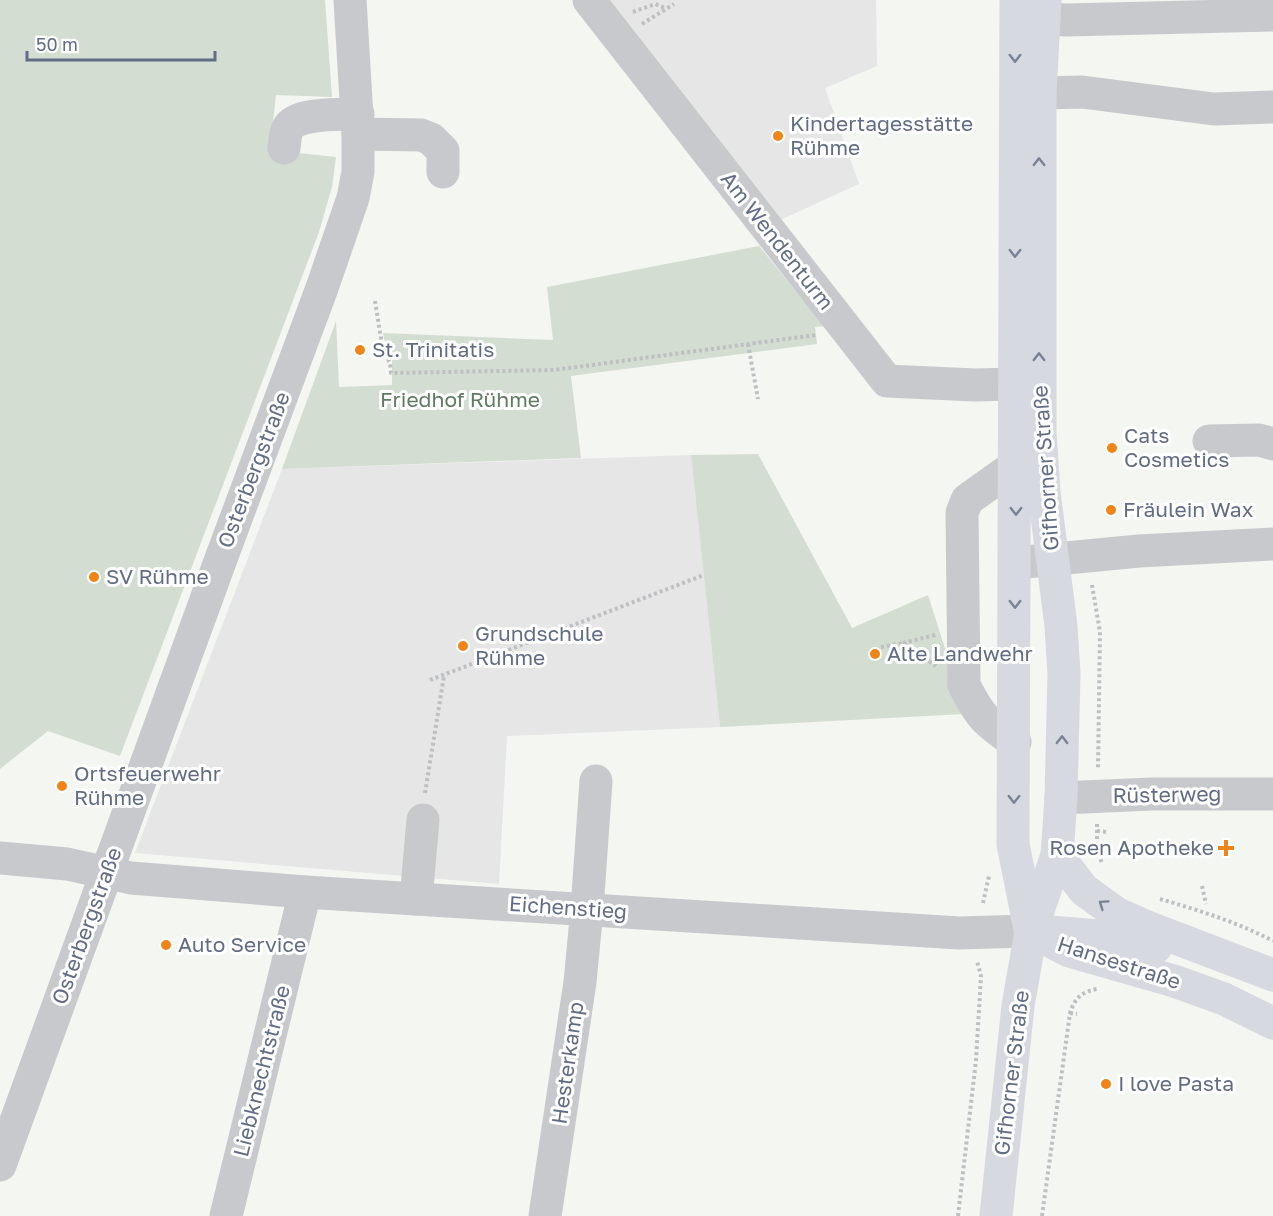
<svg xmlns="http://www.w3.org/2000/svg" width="1273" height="1216" viewBox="0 0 1273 1216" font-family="'Golos Text',sans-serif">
	<rect width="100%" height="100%" fill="#f4f6f1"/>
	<g fill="#e5e6e5">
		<path d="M607 0H876L877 66 825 88 859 184 780 220Z"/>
		<path d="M691 455 720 727 507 736 499 884 135 853 282 469Z"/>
	</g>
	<g fill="#d3ddd2">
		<path d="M0 0H325L332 97 276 95 270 150 336 157 332 187 319 232 120 756 48 731 0 769Z"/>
		<path d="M759 246 824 326 815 327 817 344 571 376 581 458 282 469 336 321 339 387 392 385V357L386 347 383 333 553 340 547 287Z"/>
		<path d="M758 454 852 628 928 595 962 702 964 714 720 727 691 455Z"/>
	</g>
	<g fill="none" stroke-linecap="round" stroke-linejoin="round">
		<g stroke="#bebfc2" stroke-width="4" stroke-dasharray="3 3" stroke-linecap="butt">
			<path d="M633 12 655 4 665 8"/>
			<path d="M642 24 674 4"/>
			<path d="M375 301 383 351 390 363 391 373 554 370 816 335"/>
			<path d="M748 344 758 399"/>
			<path d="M1092 585 1100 632 1098 768"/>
			<path d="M903 643 935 635"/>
			<path d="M881 647 903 643 936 666"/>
			<path d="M430 680 704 575"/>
			<path d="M425 793 444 676"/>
			<path d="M1097 824V851L1102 863"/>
			<path d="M1097 831 1107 832"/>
			<path d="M1202 886 1206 904"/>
			<path d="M1160 899C1198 910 1237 922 1273 941"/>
			<path d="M983 903 989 876"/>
			<path d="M1070 1013 1077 1014"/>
			<path d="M958 1216 976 1060 981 976 977 961"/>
			<path d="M1042 1216 1070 1013C1075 998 1081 992 1097 989"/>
		</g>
		<g stroke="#c7c9cd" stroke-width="33">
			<path d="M589 0 887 381 975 385 1015 384"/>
			<path d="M1017 17 1067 20 1273 15"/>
			<path d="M1040 93 1082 92 1214 109 1273 107"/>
			<path d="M358 134 421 135 431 139 443 151V172"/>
			<path d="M284 148C285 141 285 134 288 128 297 112 341 115 358 114"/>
			<path d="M1209 441 1259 440 1273 444"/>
			<path d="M1015 563 1139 551 1273 544"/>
			<path d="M1015 742C986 722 980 717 964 685L962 513 967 500 1016 465"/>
			<path d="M1061 798 1152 794H1273"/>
			<path d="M0 858 67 864 131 878 305 892 959 933 1031 931"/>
			<path d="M416 899 423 820"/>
			<path d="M0 1165 222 556 322 288 353 198 358 172V134L350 0"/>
			<path d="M226 1216 305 892"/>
			<path d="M545 1216 580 982 587 909 596 781"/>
		</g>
		<g stroke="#d6d9df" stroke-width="33">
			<path d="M1016 0 1013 844 1030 929"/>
			<path d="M1057 855 1084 890 1116 913 1152 929 1273 975"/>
			<path d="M1031 931 1069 951 1174 981 1224 999 1273 1023"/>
			<path d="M1050 932 1112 937 1156 947"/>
			<path d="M996 1216 1018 1006 1031 931 1057 855 1061 798 1064 674 1061 626 1044 492 1040 432V93L1045 0"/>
		</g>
	</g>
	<defs><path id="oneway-chevron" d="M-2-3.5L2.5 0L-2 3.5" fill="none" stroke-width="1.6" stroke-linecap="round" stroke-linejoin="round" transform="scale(1.5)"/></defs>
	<g stroke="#798297">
		<use href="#oneway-chevron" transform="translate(1015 58) rotate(90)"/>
		<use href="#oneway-chevron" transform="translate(1039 162) rotate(-90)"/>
		<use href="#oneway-chevron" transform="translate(1015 253) rotate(90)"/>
		<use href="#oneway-chevron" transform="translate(1039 357) rotate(-90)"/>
		<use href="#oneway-chevron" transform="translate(1016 511) rotate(90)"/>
		<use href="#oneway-chevron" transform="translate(1015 604) rotate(90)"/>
		<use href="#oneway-chevron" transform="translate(1062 740) rotate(-89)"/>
		<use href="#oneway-chevron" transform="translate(1014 799) rotate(91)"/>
		<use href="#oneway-chevron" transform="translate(1103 904) rotate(-145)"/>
	</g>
	<g fill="#f08416" stroke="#fff" stroke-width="2">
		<circle cx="778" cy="136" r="6"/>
		<circle cx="360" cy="350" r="6"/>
		<circle cx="1112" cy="448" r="6"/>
		<circle cx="1111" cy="510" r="6"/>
		<circle cx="94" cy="577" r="6"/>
		<circle cx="463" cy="646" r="6"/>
		<circle cx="875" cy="654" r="6"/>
		<circle cx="62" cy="786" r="6"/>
		<path d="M1223 839h6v6h6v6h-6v6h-6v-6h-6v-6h6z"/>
		<circle cx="166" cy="945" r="6"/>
		<circle cx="1106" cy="1084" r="6"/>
	</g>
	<g text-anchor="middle" stroke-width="6" stroke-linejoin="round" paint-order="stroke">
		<g font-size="21" fill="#626c85" stroke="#fff" text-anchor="start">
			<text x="790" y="131">Kindertagesstätte<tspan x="790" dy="24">Rühme</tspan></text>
			<text x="372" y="357">St. Trinitatis</text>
			<text x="1124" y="443">Cats<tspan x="1124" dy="24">Cosmetics</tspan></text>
			<text x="1123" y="517">Fräulein Wax</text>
			<text x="106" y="584">SV Rühme</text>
			<text x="475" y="641">Grundschule<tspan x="475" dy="24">Rühme</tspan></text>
			<text x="887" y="661">Alte Landwehr</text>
			<text x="74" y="781">Ortsfeuerwehr<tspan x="74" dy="24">Rühme</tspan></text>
			<text x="1214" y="855" text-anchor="end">Rosen Apotheke</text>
			<text x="178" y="952">Auto Service</text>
			<text x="1118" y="1091">I love Pasta</text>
		</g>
		<g font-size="21" fill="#626c85" stroke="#fff">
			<text transform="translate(777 241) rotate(52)" y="7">Am Wendenturm</text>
			<text transform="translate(1046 468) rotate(-94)" y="7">Gifhorner Straße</text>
			<text transform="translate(254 470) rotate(-69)" y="7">Osterbergstraße</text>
			<text transform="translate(1167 795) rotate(-1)" y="7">Rüsterweg</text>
			<text transform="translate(568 908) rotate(4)" y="7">Eichenstieg</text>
			<text transform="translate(87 926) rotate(-70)" y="7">Osterbergstraße</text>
			<text transform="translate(1119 963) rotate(18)" y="7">Hansestraße</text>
			<text transform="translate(568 1063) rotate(-82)" y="7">Hesterkamp</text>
			<text transform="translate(262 1071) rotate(-76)" y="7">Liebknechtstraße</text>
			<text transform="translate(1012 1073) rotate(-83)" y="7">Gifhorner Straße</text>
		</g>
		<g font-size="21" fill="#617b63" stroke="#fff">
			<text x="460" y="407">Friedhof Rühme</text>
		</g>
	</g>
	<path d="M27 51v9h188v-9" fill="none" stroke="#626c85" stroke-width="3"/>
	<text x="36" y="51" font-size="18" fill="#626c85" stroke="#ffffff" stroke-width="4.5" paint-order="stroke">50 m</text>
</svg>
